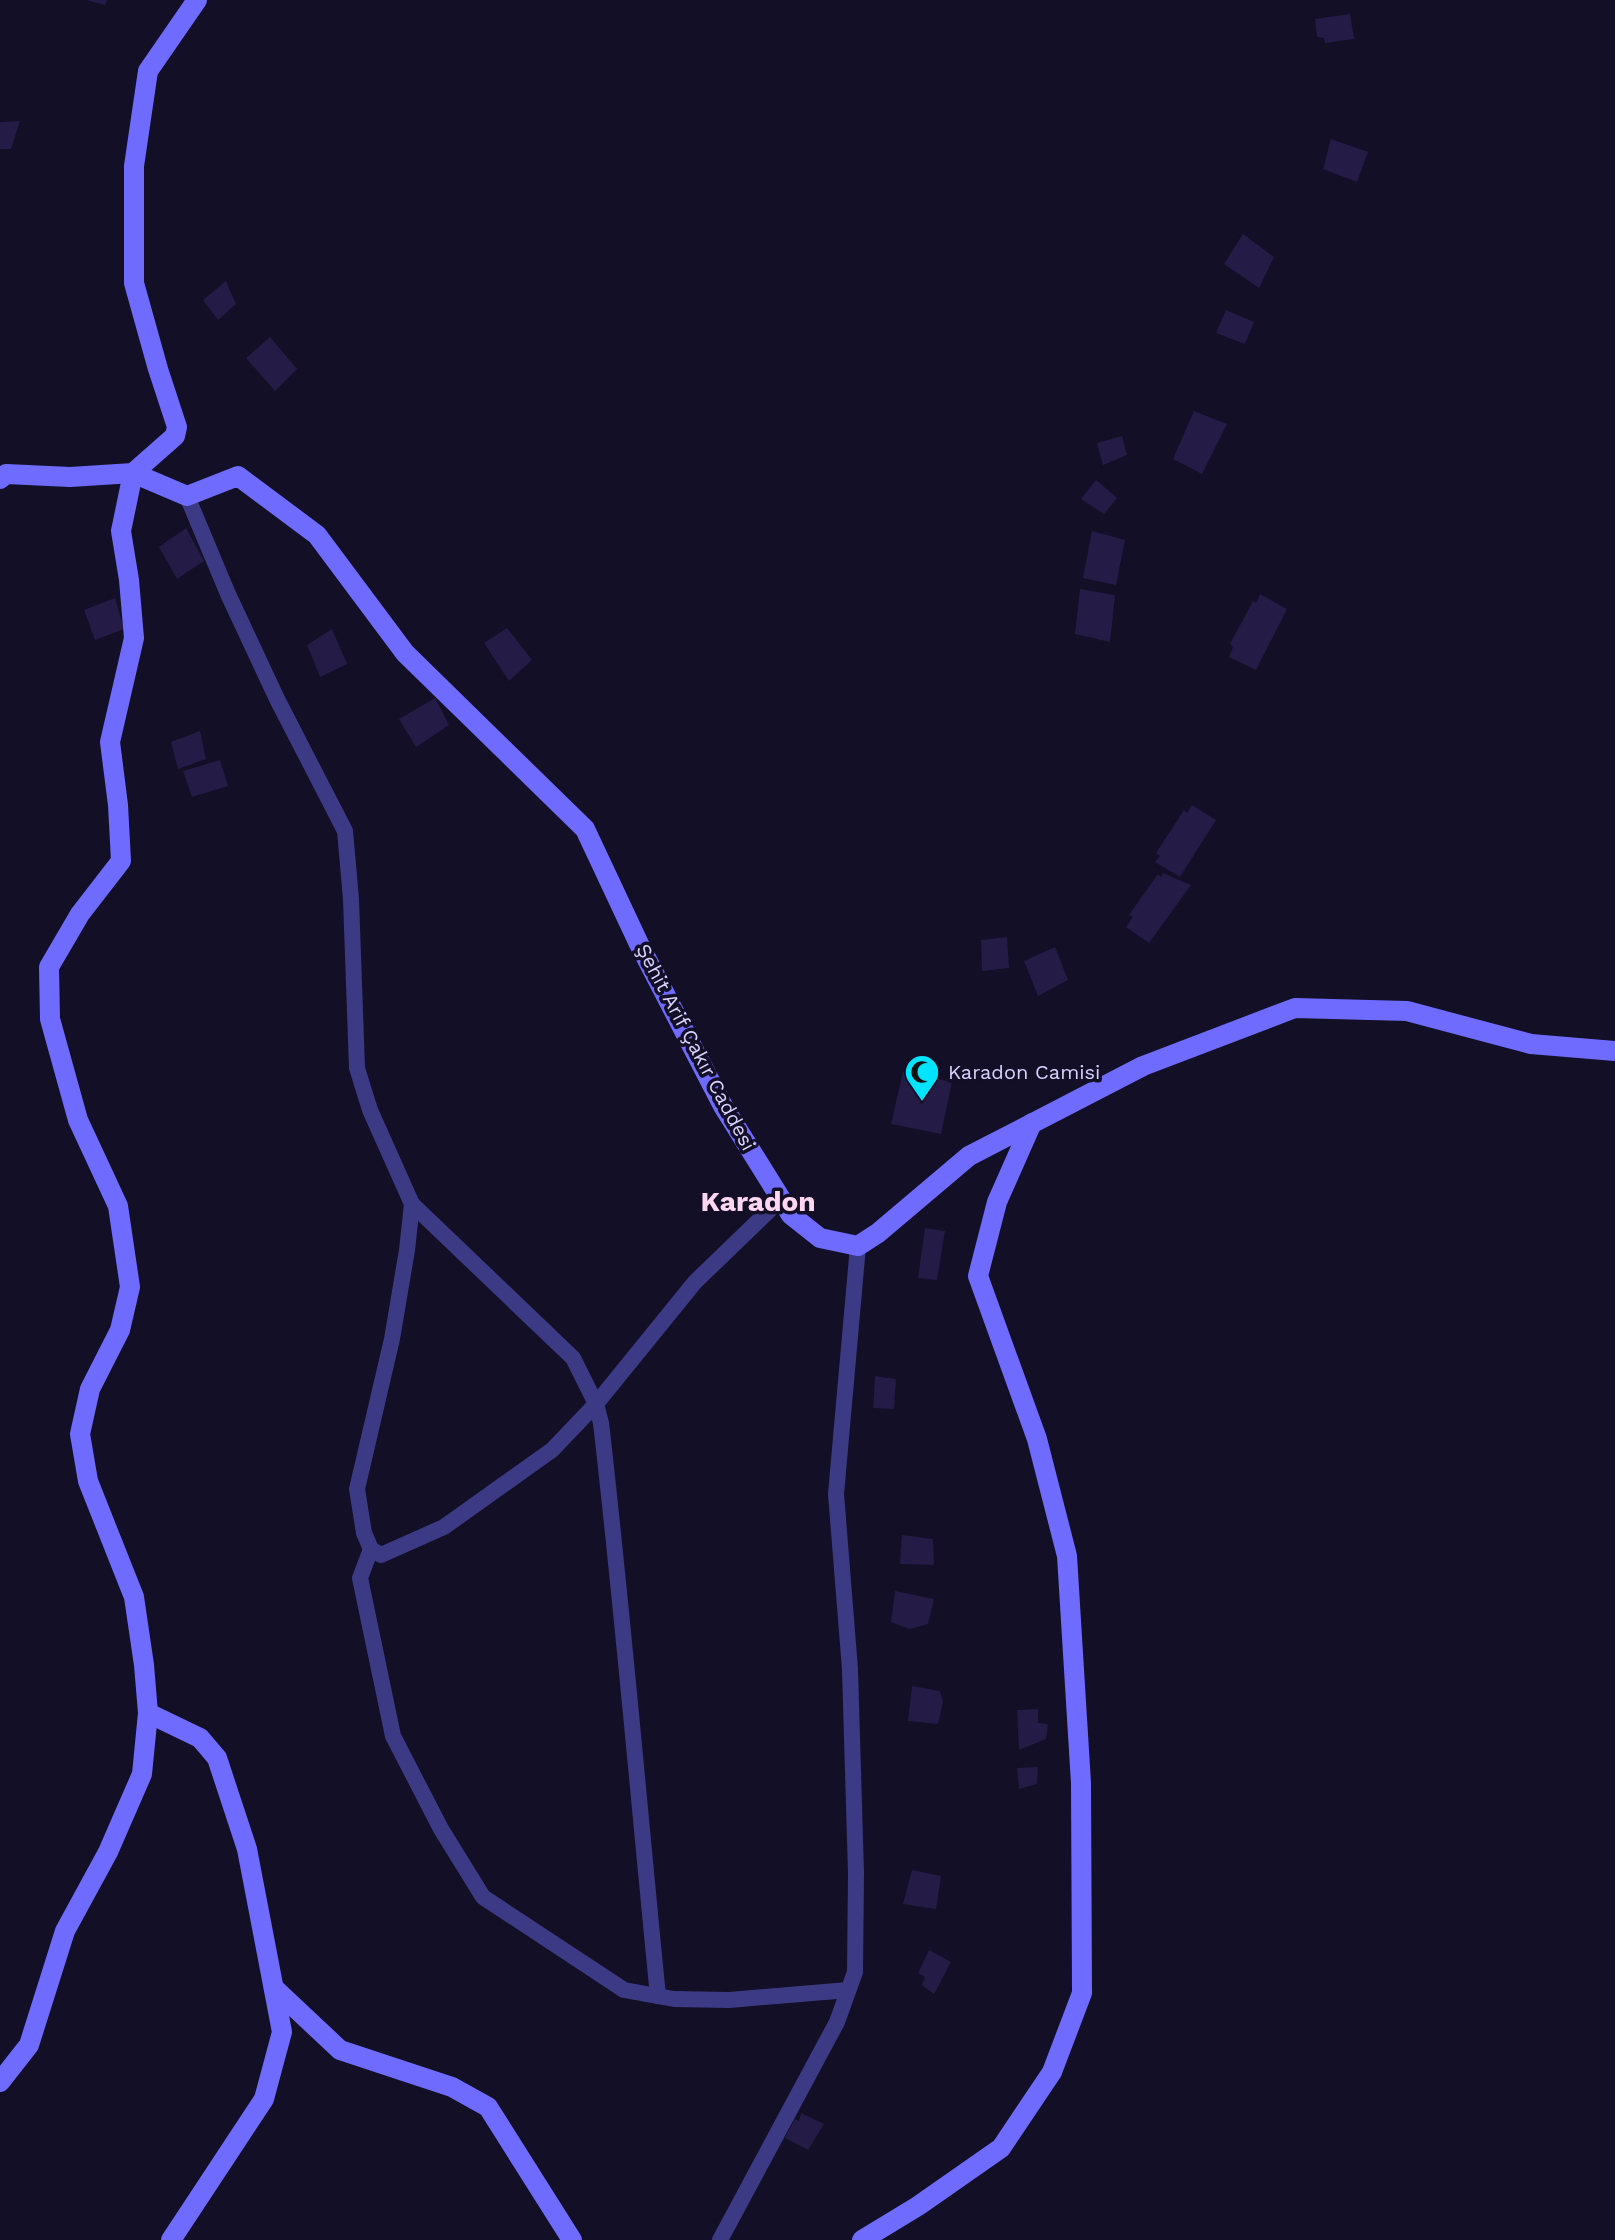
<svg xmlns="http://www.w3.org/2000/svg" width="1615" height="2240" viewBox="0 0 1615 2240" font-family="'Work Sans',sans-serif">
	<rect width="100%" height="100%" fill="#130f26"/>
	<g fill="#241b47">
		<path d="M86 0H107L105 5Z"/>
		<path d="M1350 14 1354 39 1325 43 1324 38 1317 37 1315 19Z"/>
		<path d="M20 121 11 149H0V122Z"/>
		<path d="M1331 139 1368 152 1357 182 1323 169Z"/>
		<path d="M1243 234 1274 257 1259 288 1224 264Z"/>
		<path d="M226 281 236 304 218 320 203 300Z"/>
		<path d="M1226 310 1254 322 1245 344 1216 333Z"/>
		<path d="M270 337 297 369 275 391 246 358Z"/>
		<path d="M1194 411 1227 424 1202 474 1173 459Z"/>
		<path d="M1122 436 1127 455 1103 465 1097 443Z"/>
		<path d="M1096 480 1117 498 1104 514 1081 499Z"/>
		<path d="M186 528 204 561 177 579 159 547Z"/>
		<path d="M1092 531 1125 540 1116 585 1083 578Z"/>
		<path d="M1080 589 1115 595 1110 642 1075 634Z"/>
		<path d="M1260 594 1287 609 1256 670 1229 657 1233 647 1230 644 1253 601 1256 603Z"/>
		<path d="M115 598 124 629 95 640 84 610Z"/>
		<path d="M507 628 532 660 509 681 484 643Z"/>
		<path d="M332 629 347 664 320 677 307 645Z"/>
		<path d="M435 698 449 725 416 747 399 719Z"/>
		<path d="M200 731 206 759 178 769 171 742Z"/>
		<path d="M220 760 228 786 192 797 183 771Z"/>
		<path d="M1192 805 1216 820 1180 877 1155 862 1160 856 1156 853 1184 810 1187 813Z"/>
		<path d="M1163 873 1191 885 1149 943 1126 927 1133 917 1129 915 1158 874 1161 877Z"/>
		<path d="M1007 937 1009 968 982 971 981 940Z"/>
		<path d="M1055 947 1068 980 1038 996 1024 961Z"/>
		<path d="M903 1072 952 1082 941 1134 891 1124Z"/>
		<path d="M925 1228 945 1231 937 1280 918 1278Z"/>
		<path d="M875 1376 896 1379 894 1409 873 1408Z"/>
		<path d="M902 1535 933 1539 934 1565 900 1564Z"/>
		<path d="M895 1591 934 1599 928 1624 910 1629 891 1622Z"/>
		<path d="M912 1686 940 1691 943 1702 938 1724 908 1721Z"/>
		<path d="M1038 1709V1723L1048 1724 1046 1739 1019 1750 1017 1710Z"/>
		<path d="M1038 1767 1037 1784 1019 1789 1017 1768Z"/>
		<path d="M912 1870 941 1876 936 1909 903 1904Z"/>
		<path d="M929 1950 951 1962 934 1994 922 1985 925 1977 918 1973Z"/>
		<path d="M801 2113 824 2124 808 2150 785 2138 795 2119 799 2121Z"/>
	</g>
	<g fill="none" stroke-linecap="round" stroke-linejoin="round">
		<g stroke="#3d3a85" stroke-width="16">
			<path d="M187 496 228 594 277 699 345 831 351 899 357 1068 370 1110 412 1204 407 1250 392 1339 357 1489 364 1533 371 1549 381 1555 444 1527 552 1450 596 1404 695 1282 781 1199"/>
			<path d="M412 1204 573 1358 596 1404 601 1423C623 1614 639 1805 658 1996"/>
			<path d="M371 1549 360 1578 393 1736 441 1829 483 1897 624 1990 674 1999 729 2000 848 1990"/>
			<path d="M720 2240 837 2022 855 1972 856 1873 850 1669 836 1494 858 1246"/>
		</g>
		<g stroke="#6f6bff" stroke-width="20">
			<path d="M133 473 175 436 177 427 158 369 134 283V166L148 71 197 0"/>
			<path d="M0 479 6 474 70 477 133 473 187 496 238 476 317 535 405 653 585 829 639 944 723 1106 791 1215 820 1238 858 1246 878 1233 969 1156 1143 1066 1295 1008 1407 1011 1531 1044 1615 1051"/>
			<path d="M148 1713 200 1738 217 1758 247 1849 282 2032 264 2099 171 2240"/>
			<path d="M274 1988 340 2050 452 2087 488 2107 572 2240"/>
			<path d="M0 2082 29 2045 65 1931 108 1852 142 1774 148 1713 144 1665 134 1597 88 1481 80 1434 90 1389 120 1330 130 1287 118 1206 78 1120 50 1019 49 967 80 914 121 861 118 805 110 742 134 638 129 580 121 531 133 473"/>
			<path d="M862 2240 918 2206 1001 2148 1052 2072 1082 1993 1081 1783 1067 1556 1037 1439 978 1276 997 1202 1032 1123"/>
		</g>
	</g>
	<defs>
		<g id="mosque-pin" transform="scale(1.8)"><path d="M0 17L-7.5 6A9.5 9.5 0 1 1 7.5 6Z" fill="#00e5ff" stroke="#130f26"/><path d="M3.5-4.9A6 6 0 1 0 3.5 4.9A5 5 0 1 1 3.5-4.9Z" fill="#111"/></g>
	</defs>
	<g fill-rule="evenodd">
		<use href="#mosque-pin" x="922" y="1072"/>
	</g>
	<g text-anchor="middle" stroke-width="7" stroke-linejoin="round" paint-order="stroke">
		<g font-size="20" fill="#d9d4ff" stroke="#130f26">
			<text transform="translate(696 1047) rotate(62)" y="7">Şehit Arif Çakır Caddesi</text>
		</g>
		<g font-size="20" fill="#d9d4ff" stroke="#130f26" text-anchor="start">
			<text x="948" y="1079">Karadon Camisi</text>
		</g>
		<g font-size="28" font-weight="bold" fill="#ffd6f0" stroke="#130f26">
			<text x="758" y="1211">Karadon</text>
		</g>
	</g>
</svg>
